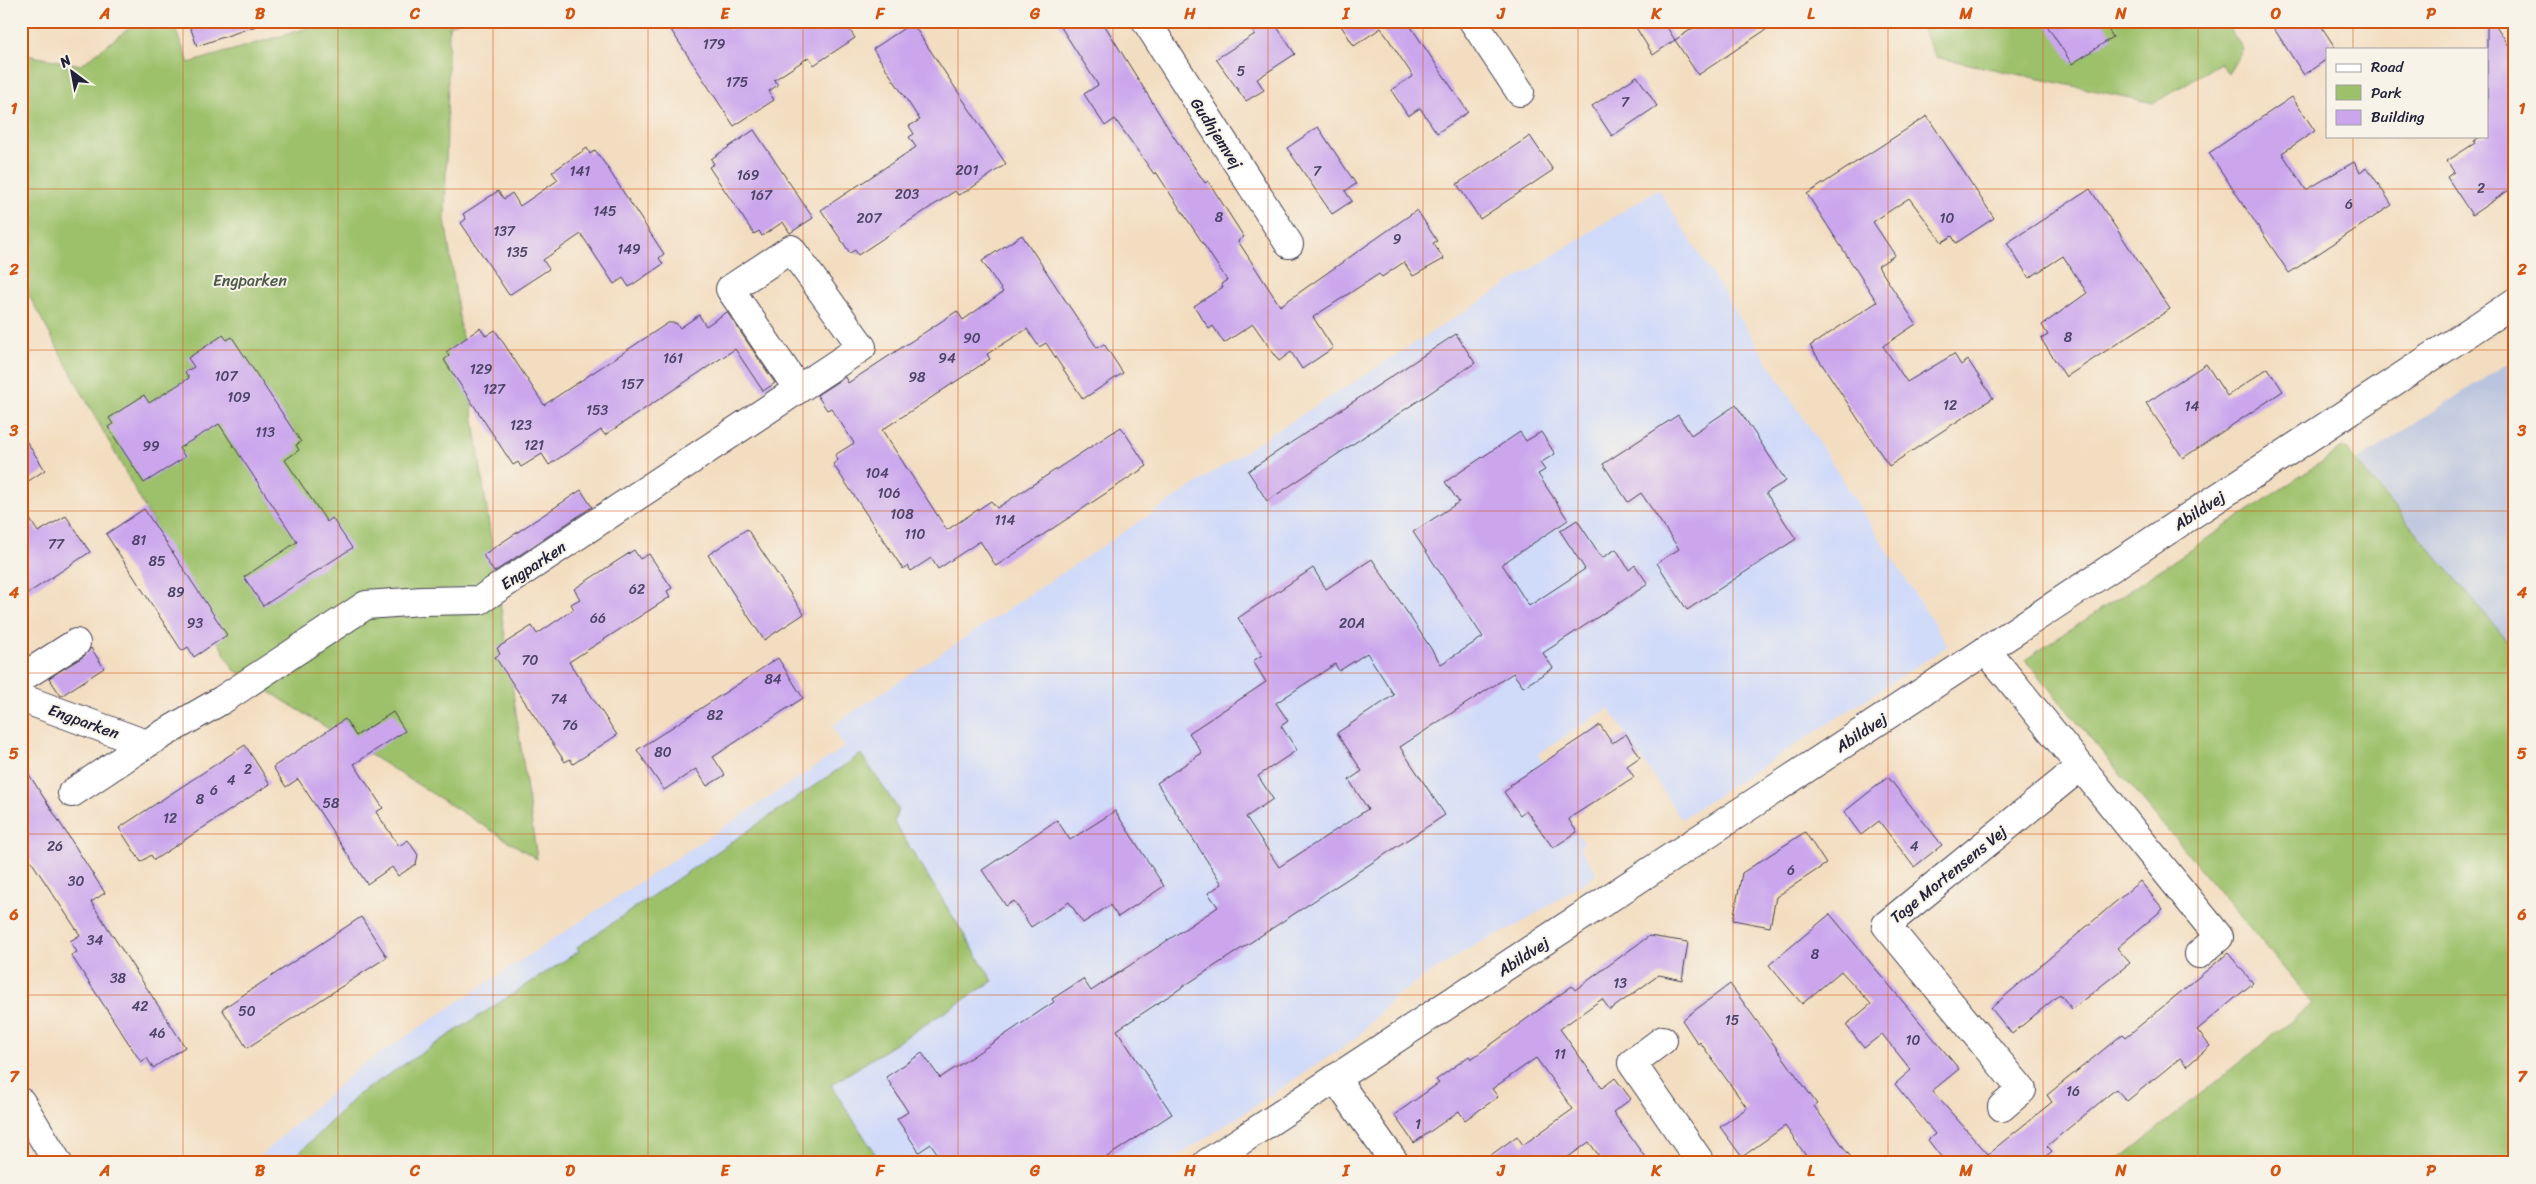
<svg xmlns="http://www.w3.org/2000/svg" width="2536" height="1184" viewBox="0 0 2536 1184" font-family="Sriracha,sans-serif">
	<rect width="100%" height="100%" fill="#f7f3e8"/>
	<filter id="ink" filterUnits="userSpaceOnUse"><feTurbulence type="fractalNoise" baseFrequency=".02" numOctaves="2"/><feDisplacementMap in="SourceGraphic" scale="10" xChannelSelector="R" yChannelSelector="G"/><feConvolveMatrix kernelMatrix="1 2 1 2 8 2 1 2 1" color-interpolation-filters="sRGB"/></filter>
	<filter id="wash" filterUnits="userSpaceOnUse"><feTurbulence type="fractalNoise" baseFrequency=".0096" numOctaves="4" result="noise"/><feDisplacementMap in="SourceGraphic" scale="20" xChannelSelector="R" yChannelSelector="G"/><feGaussianBlur stdDeviation="1.12" result="paint"/><feColorMatrix in="noise" values="0 0 0 0 0 0 0 0 0 0 0 0 0 0 0 0 0 1.4 0 .05"/><feComposite in="paint" operator="in"/></filter>
	<g filter="url(#wash)">
		<rect width="100%" height="100%" fill="#f3ddc0"/>
		<path fill="#d0daf9" d="M1658 189 1948 646 1681 819 1609 708 1538 754 1576 814 1569 820 1584 843 1579 846 1597 874 1515 927 1476 944 1397 995 1355 1039 1168 1163H252L358 1068 845 747 832 726 1259 442Z"/>
		<path fill="#bac4de" d="M2515 358V650L2357 461Z"/>
		<g fill="#9dc16b" stroke="#607253">
			<path d="M138 21H172L189 63 331 21H460L449 26 445 219 537 859 233 669 21 281V54L81 65Z"/>
			<path d="M1924 21H2225L2243 49 2228 74 2220 63 2154 103 1936 57 1919 25Z"/>
			<path d="M2344 447 2515 650V1163H2115L2313 1003 2025 660Z"/>
			<path d="M861 754 898 809 894 822 993 981 831 1085 881 1163H289L357 1095 579 951 577 947Z"/>
		</g>
		<g id="blocks">
			<g fill="#cba6ed" fill-rule="evenodd">
				<path d="M188 21H259V25L197 46Z"/>
				<path d="M665 21H723L729 30 742 21H844L855 38 814 65 809 57 774 80 778 85 769 91 774 100 734 126Z"/>
				<path d="M1057 21H1102L1172 134 1205 183 1208 181 1244 237 1238 241 1280 306 1417 210 1437 241 1433 243 1444 259 1413 276 1404 262 1382 277 1379 274 1313 317 1333 348 1302 369 1291 352 1279 361 1253 324 1224 343 1213 326 1209 329 1194 306 1223 287 1221 284 1227 280 1156 172 1154 174 1115 119 1105 126 1084 94 1098 85Z"/>
				<path d="M1247 21H1273L1295 54 1257 79 1264 90 1246 101 1216 59 1255 34Z"/>
				<path d="M1338 21H1407L1468 112 1437 133 1420 108 1408 116 1391 90 1413 76 1381 28 1354 46Z"/>
				<path d="M1632 21H1663L1675 40 1704 21H1779L1698 75 1675 40 1653 55Z"/>
				<path d="M2044 21H2103L2113 37 2072 64Z"/>
				<path d="M2269 21H2318L2336 49H2327V59L2304 75Z"/>
				<path d="M2487 21H2493L2515 55V186L2472 215 2447 177 2454 172 2447 161 2475 143 2474 141 2481 136H2487Z"/>
				<path d="M912 23 1006 164 967 191 958 195 955 191 858 255 855 250 850 253 821 210 916 147 909 137 914 134 909 126 920 120 873 49Z"/>
				<path d="M1637 76 1657 106 1612 136 1592 106Z"/>
				<path d="M2292 97 2315 131 2282 153 2306 190 2354 162 2360 172 2367 167 2392 205 2289 273 2209 153Z"/>
				<path d="M1927 116 1994 218 1956 243 1952 236 1942 242 1909 198 1873 222 1895 255 1878 266 1916 324 1883 346 1907 382 1954 354 1961 365 1968 360 1993 398 1889 466 1810 346 1877 302 1807 194Z"/>
				<path d="M1318 127 1356 184 1345 191 1352 201 1332 214 1287 148Z"/>
				<path d="M754 130 813 218 790 233 783 222 762 236 759 231 754 234 709 167 714 164 711 159Z"/>
				<path d="M1530 136 1553 170 1480 219 1457 184Z"/>
				<path d="M587 148 590 154 595 150 605 164 664 254 659 258 663 264 629 287 623 278 614 284 581 234 543 260 549 269 509 295 461 223 466 219 463 214 498 191 504 199 512 193 520 206 558 180 552 172Z"/>
				<path d="M2090 189 2170 309 2066 377 2041 339 2048 335 2042 325 2087 293 2063 256 2029 278 2007 243Z"/>
				<path d="M1022 235 1097 348 1104 344 1123 373 1083 399 1046 343 1039 347 1027 329 987 354 990 359 882 430 947 530 991 501 997 508 1121 427 1147 466 996 566 980 541 938 569 931 558 911 571 908 566 903 569 833 464 838 460 835 455 854 443 831 408 827 410 817 395 845 377 848 383 957 311 963 320 1003 292 982 261Z"/>
				<path d="M727 312 775 383 763 391 735 349 605 435 601 430 549 465 542 454 521 467 518 462 513 465 444 360 449 356 446 352 480 328 486 336 495 330 544 405 668 323H676L680 328 699 315 706 326Z"/>
				<path d="M1456 334 1475 363 1267 501 1248 471Z"/>
				<path d="M223 335 227 340 232 337 301 442 296 445 299 450 285 460 327 522 332 518 352 548 263 606 244 577 297 542 219 424 179 448 185 457 144 483 108 427 113 424 109 418 144 395 149 403 189 378 185 372 194 367 188 358Z"/>
				<path d="M2206 364 2227 396 2268 368 2283 391 2183 458 2146 403Z"/>
				<path d="M1736 405 1786 481 1766 493 1796 539 1687 610 1657 563 1679 549 1641 493 1628 502 1603 464 1678 415 1691 435Z"/>
				<path d="M1520 432 1526 441 1541 432 1555 454 1540 463 1545 470 1538 474 1568 520 1502 564 1529 606 1585 569 1560 531 1577 520 1602 558 1616 549 1629 570 1635 565 1648 584 1543 653 1553 668 1523 687 1513 673 1400 747 1445 815 1117 1030 1172 1114 1098 1163H944L931 1144 919 1152 897 1119 908 1112 886 1077 922 1053 940 1078 1054 1002 1052 999 1083 979 1091 991 1218 907 1208 893 1222 884 1157 783 1202 753 1189 733 1266 682 1253 661 1262 655 1238 618 1313 568 1326 589 1372 559 1441 664 1483 637 1413 532 1459 502 1445 482ZM1367 653 1394 695 1337 733 1362 771 1349 780 1368 809 1279 867 1246 817 1273 799 1258 776 1297 750 1281 726 1288 721 1276 703 1335 664 1339 671Z"/>
				<path d="M21 433 45 470 21 486Z"/>
				<path d="M581 490 592 507 494 572 483 555Z"/>
				<path d="M21 505 38 532 66 516 90 552 21 598Z"/>
				<path d="M144 509 227 635 194 657 188 647 182 651 106 534Z"/>
				<path d="M747 529 804 614 764 640 708 555Z"/>
				<path d="M634 550 640 559 649 554 672 588 667 591 670 597 569 662 617 735 573 764 570 759 565 762 495 657 500 654 497 648 532 626 537 634 574 609 571 604 580 599 574 589Z"/>
				<path d="M91 648 104 668 61 696 49 678 84 656Z"/>
				<path d="M778 658 803 698 713 757 725 775 707 786 696 769 664 790 637 750Z"/>
				<path d="M393 712 405 731 354 764 383 808 376 812 399 846 408 840 418 855 416 864 398 876 392 867 367 884 298 779 286 787 273 767 345 719 356 736Z"/>
				<path d="M1600 725 1612 743 1626 734 1640 757 1627 766 1634 777 1571 817 1569 820 1577 832 1553 848 1526 810 1520 815 1504 792 1511 787 1510 785Z"/>
				<path d="M245 745 270 784 154 860 151 855 141 862 119 828Z"/>
				<path d="M21 762 105 893 91 902 185 1047 153 1068 147 1058 141 1062 71 955 77 952 70 941 80 935 21 846Z"/>
				<path d="M1888 777 1942 845 1914 867 1879 821 1861 835 1844 812Z"/>
				<path d="M1115 811 1164 886 1118 917 1110 905 1083 923 1069 902 1031 927 1014 901 1006 906 982 870 1057 820 1070 840Z"/>
				<path d="M1805 832 1826 864 1776 897 1770 927 1733 920 1742 873Z"/>
				<path d="M2140 881 2163 909 2117 948 2130 963 2072 1009 2060 994 2012 1034 1991 1008Z"/>
				<path d="M1830 914 1959 1069 1932 1091 1988 1154 2052 1102 2047 1095 2123 1034 2126 1037 2228 953 2253 983 2197 1030 2210 1046 2187 1066 2180 1058 2127 1101 2116 1089 2047 1146 2052 1151 2038 1163H1946L1928 1140 1935 1134 1895 1084 1911 1070 1882 1034 1864 1048 1846 1025 1871 1004 1841 971 1802 1004 1769 965Z"/>
				<path d="M361 917 387 957 247 1048 222 1009Z"/>
				<path d="M1649 936 1688 942 1682 980 1659 975 1610 1010 1602 999 1560 1029 1602 1088 1615 1078 1631 1099 1613 1112 1649 1163H1604L1589 1142 1560 1163H1480L1517 1136 1523 1145 1573 1109 1536 1058 1492 1089 1498 1097 1465 1120 1459 1111 1414 1143 1394 1115 1439 1083 1436 1080 1469 1056 1471 1059 1572 986 1575 990Z"/>
				<path d="M1730 984 1817 1104 1814 1106 1855 1163H1811L1785 1126 1742 1157 1720 1127 1747 1108 1700 1042 1698 1044 1682 1020Z"/>
			</g>
		</g>
	</g>
	<g filter="url(#ink)">
		<use href="#blocks" fill-opacity="0" stroke="#413e4f" stroke-width="1"/>
		<g fill="none" stroke-linecap="round" stroke-linejoin="round">
			<g stroke="#413e4f" stroke-width="30">
				<g id="street">
					<path d="M1146 21 1289 244"/>
					<path d="M1473 21 1520 92"/>
					<path d="M1986 650 2219 937 2199 954"/>
					<path d="M21 678 76 643"/>
					<path d="M21 698 146 744"/>
					<path d="M72 793 146 744 222 700 366 605 422 601 480 600 862 347 791 249 730 289 798 389"/>
					<path d="M1663 1040 1632 1063 1701 1163"/>
					<path d="M1335 1078 1395 1163"/>
					<path d="M21 1102 58 1163"/>
					<path d="M2002 1107 2022 1090 1886 925 2080 767"/>
				</g>
			</g>
			<g stroke="#413e4f" stroke-width="30">
				<path id="secondary" d="M1207 1163 2515 302"/>
			</g>
			<use href="#street" stroke="#fff" stroke-width="28"/>
			<use href="#secondary" stroke="#fff" stroke-width="28"/>
		</g>
	</g>
	<path fill="none" stroke="#d45411" stroke-width="1" stroke-opacity="0.55" d="M183 21V1163M338 21V1163M493 21V1163M648 21V1163M803 21V1163M958 21V1163M1113 21V1163M1268 21V1163M1423 21V1163M1578 21V1163M1733 21V1163M1888 21V1163M2043 21V1163M2198 21V1163M2353 21V49M2353 136V1163M21 189H2515M21 350H2515M21 511H2515M21 673H2515M21 834H2515M21 995H2515"/>
	<g text-anchor="middle" stroke-width="4" stroke-linejoin="round" paint-order="stroke">
		<g font-size="14" fill="#4c4368">
			<text x="714" y="49">179</text>
			<text x="1241" y="76">5</text>
			<text x="737" y="87">175</text>
			<text x="1625" y="107">7</text>
			<text x="967" y="175">201</text>
			<text x="580" y="176">141</text>
			<text x="1317" y="176">7</text>
			<text x="748" y="180">169</text>
			<text x="2481" y="193">2</text>
			<text x="907" y="199">203</text>
			<text x="761" y="200">167</text>
			<text x="2349" y="209">6</text>
			<text x="605" y="216">145</text>
			<text x="1219" y="222">8</text>
			<text x="869" y="223">207</text>
			<text x="1947" y="223">10</text>
			<text x="504" y="236">137</text>
			<text x="1397" y="244">9</text>
			<text x="629" y="254">149</text>
			<text x="517" y="257">135</text>
			<text x="2068" y="342">8</text>
			<text x="972" y="343">90</text>
			<text x="673" y="363">161</text>
			<text x="947" y="363">94</text>
			<text x="481" y="374">129</text>
			<text x="226" y="381">107</text>
			<text x="917" y="382">98</text>
			<text x="632" y="389">157</text>
			<text x="494" y="394">127</text>
			<text x="239" y="402">109</text>
			<text x="1950" y="410">12</text>
			<text x="2192" y="411">14</text>
			<text x="597" y="415">153</text>
			<text x="521" y="430">123</text>
			<text x="265" y="437">113</text>
			<text x="534" y="450">121</text>
			<text x="151" y="451">99</text>
			<text x="877" y="478">104</text>
			<text x="889" y="498">106</text>
			<text x="902" y="519">108</text>
			<text x="1005" y="525">114</text>
			<text x="915" y="539">110</text>
			<text x="139" y="545">81</text>
			<text x="56" y="549">77</text>
			<text x="157" y="566">85</text>
			<text x="637" y="594">62</text>
			<text x="176" y="597">89</text>
			<text x="598" y="623">66</text>
			<text x="195" y="628">93</text>
			<text x="1352" y="628">20A</text>
			<text x="530" y="665">70</text>
			<text x="773" y="684">84</text>
			<text x="559" y="704">74</text>
			<text x="715" y="720">82</text>
			<text x="570" y="730">76</text>
			<text x="663" y="757">80</text>
			<text x="248" y="774">2</text>
			<text x="231" y="785">4</text>
			<text x="214" y="795">6</text>
			<text x="200" y="804">8</text>
			<text x="331" y="808">58</text>
			<text x="170" y="823">12</text>
			<text x="55" y="851">26</text>
			<text x="1914" y="851">4</text>
			<text x="1791" y="875">6</text>
			<text x="76" y="886">30</text>
			<text x="95" y="945">34</text>
			<text x="1815" y="959">8</text>
			<text x="118" y="983">38</text>
			<text x="1620" y="988">13</text>
			<text x="140" y="1011">42</text>
			<text x="247" y="1016">50</text>
			<text x="1732" y="1025">15</text>
			<text x="157" y="1038">46</text>
			<text x="1913" y="1045">10</text>
			<text x="1560" y="1059">11</text>
			<text x="2073" y="1096">16</text>
			<text x="1418" y="1129">1</text>
		</g>
		<g font-size="16" fill="#22223b" stroke="#f7f3e8">
			<text transform="translate(1217 133) rotate(57)" y="6">Gudhjemvej</text>
			<text transform="translate(2199 510) rotate(-33)" y="6">Abildvej</text>
			<text transform="translate(533 565) rotate(-33)" y="6">Engparken</text>
			<text transform="translate(84 721) rotate(20)" y="6">Engparken</text>
			<text transform="translate(1861 732) rotate(-33)" y="6">Abildvej</text>
			<text transform="translate(1948 874) rotate(-39)" y="6">Tage Mortensens Vej</text>
			<text transform="translate(1523 956) rotate(-33)" y="6">Abildvej</text>
		</g>
		<g font-size="16" fill="#4d5a4c" stroke="#f7f3e8">
			<text x="250" y="286">Engparken</text>
		</g>
	</g>
	<rect width="2536" height="1184" fill="none" stroke="#f7f3e8" stroke-width="55"/>
	<rect x="2326" y="48" width="162" height="90" fill="#f7f3e8" stroke="#a29fa3"/>
	<rect x="2336" y="64" width="25" height="8" fill="#ffffff" stroke="#a29fa3"/>
	<text x="2371" y="72" font-size="15" fill="#22223b">Road</text>
	<rect x="2336" y="85" width="25" height="15" fill="#9dc16b" stroke="#a29fa3"/>
	<text x="2371" y="98" font-size="15" fill="#22223b">Park</text>
	<rect x="2336" y="110" width="25" height="15" fill="#cba6ed" stroke="#a29fa3"/>
	<text x="2371" y="122" font-size="15" fill="#22223b">Building</text>
	<g transform="translate(72 72) rotate(328)" stroke="#f7f3e8" stroke-width="4" paint-order="stroke">
	<path d="M0-4L9 19L0 12L-9 19Z" fill="#22223b"/>
	<text y="-8" font-size="14" font-weight="bold" text-anchor="middle" fill="#22223b">N</text>
	</g>
	<rect x="28" y="28" width="2480" height="1128" fill="none" stroke="#d45411" stroke-width="2"/>
	<g font-size="16" text-anchor="middle" font-weight="bold" fill="#d45411">
		<text x="105" y="19">A</text>
		<text x="260" y="19">B</text>
		<text x="415" y="19">C</text>
		<text x="570" y="19">D</text>
		<text x="725" y="19">E</text>
		<text x="880" y="19">F</text>
		<text x="1035" y="19">G</text>
		<text x="1190" y="19">H</text>
		<text x="1346" y="19">I</text>
		<text x="1501" y="19">J</text>
		<text x="1656" y="19">K</text>
		<text x="1811" y="19">L</text>
		<text x="1966" y="19">M</text>
		<text x="2121" y="19">N</text>
		<text x="2276" y="19">O</text>
		<text x="2431" y="19">P</text>
		<text x="14" y="114">1</text>
		<text x="2522" y="114">1</text>
		<text x="14" y="275">2</text>
		<text x="2522" y="275">2</text>
		<text x="14" y="436">3</text>
		<text x="2522" y="436">3</text>
		<text x="14" y="598">4</text>
		<text x="2522" y="598">4</text>
		<text x="14" y="759">5</text>
		<text x="2522" y="759">5</text>
		<text x="14" y="920">6</text>
		<text x="2522" y="920">6</text>
		<text x="14" y="1082">7</text>
		<text x="2522" y="1082">7</text>
		<text x="105" y="1176">A</text>
		<text x="260" y="1176">B</text>
		<text x="415" y="1176">C</text>
		<text x="570" y="1176">D</text>
		<text x="725" y="1176">E</text>
		<text x="880" y="1176">F</text>
		<text x="1035" y="1176">G</text>
		<text x="1190" y="1176">H</text>
		<text x="1346" y="1176">I</text>
		<text x="1501" y="1176">J</text>
		<text x="1656" y="1176">K</text>
		<text x="1811" y="1176">L</text>
		<text x="1966" y="1176">M</text>
		<text x="2121" y="1176">N</text>
		<text x="2276" y="1176">O</text>
		<text x="2431" y="1176">P</text>
	</g>
</svg>
